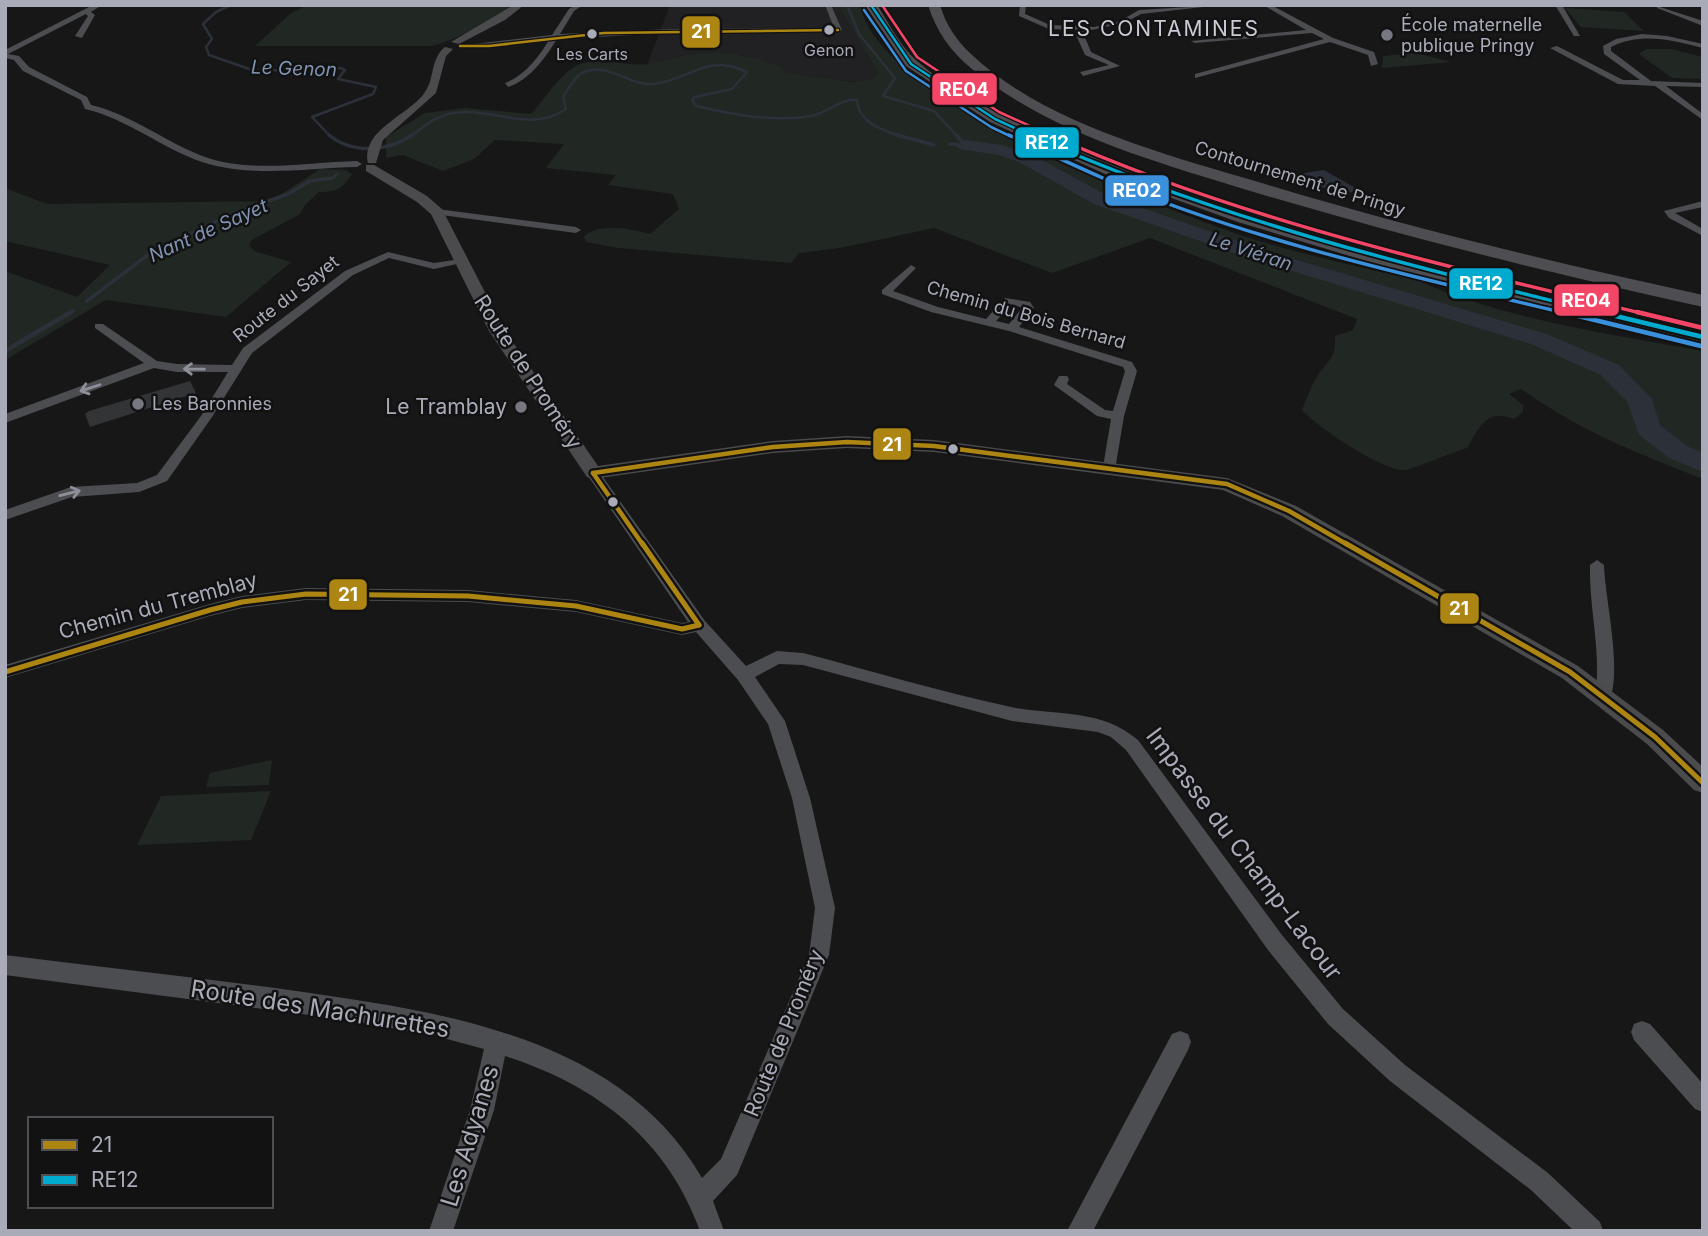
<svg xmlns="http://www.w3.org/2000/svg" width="1708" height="1236" viewBox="0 0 1708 1236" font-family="Inter,sans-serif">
	<rect width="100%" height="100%" fill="#171718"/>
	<path fill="#212123" d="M670 5H838L878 73 872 79 861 82 824 79 784 73V68L742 55 647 65Z"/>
	<g fill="#212823">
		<path d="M307 5H514C487 23 462 38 431 46H255L290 14Z"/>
		<path d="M838 5H860C878 101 1171 213 1259 241 1311 257 1366 268 1419 281 1500 318 1615 335 1703 351V479C1634 452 1582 432 1521 389L1509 394 1523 405V412L1514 419C1485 408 1480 428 1467 448 1455 451 1411 470 1405 470 1382 471 1317 427 1302 410 1307 398 1312 383 1320 372 1331 358 1336 355 1335 336L1353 330 1357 319 1150 238 1052 273 934 228 840 248 799 253 791 263 619 248 586 242 584 236C602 222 630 229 650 234L679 209 673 194 608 185 616 175 546 168 564 144 495 140 474 159 443 171 403 155 386 158V137L425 113 464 108 531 114C544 100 557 78 574 67 595 55 626 67 648 64 664 62 680 56 696 54 728 50 755 57 784 68L785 73 854 82 872 79 878 73Z"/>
		<path d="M1565 8 1624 12 1644 31 1581 27Z"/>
		<path d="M1647 49H1671L1703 57V79L1672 78 1639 54Z"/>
		<path d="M1416 53 1451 62 1382 68 1383 56Z"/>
		<path d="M320 169 346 170 352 174C342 189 337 192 319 192L305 205 300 214 252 240 249 245 254 251 291 262 226 317 106 300 5 360V271L77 297 110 265 5 241V188L47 204 271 201Z"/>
		<path d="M272 760 269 785 206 787 210 773Z"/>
		<path d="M271 791 251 840 137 845 161 796Z"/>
	</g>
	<path fill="#2b3039" d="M1324 170 1357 189 1356 193 1320 187 1285 176Z"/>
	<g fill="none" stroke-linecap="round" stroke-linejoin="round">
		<g stroke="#2b3039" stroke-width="2.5">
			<path d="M231 5 216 12 203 24 212 39 206 47 209 55 255 71 341 68 345 70 338 79 376 87 373 94 312 117 331 137"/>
			<path d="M847 5 859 34 895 78 883 96 934 111 958 137"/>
			<path d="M410 137C422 128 433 118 448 114 488 104 528 135 566 109L563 96C570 88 574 76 584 72 609 62 629 86 653 84 692 80 705 52 747 72L732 89 695 97 692 100 696 106C734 115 772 122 811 116 828 113 840 98 857 100 858 123 883 130 902 137"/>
		</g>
		<g stroke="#2b3039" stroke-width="3.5">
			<path d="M329 135C352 154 388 152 412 135"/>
			<path d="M897 135 934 145"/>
			<path d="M956 135 965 145"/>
			<path d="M949 144 965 145"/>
			<path d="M87 301 153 251 234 213 288 194 310 181 333 178 337 174"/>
			<path d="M68 314 73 311"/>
		</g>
		<path stroke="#2b3039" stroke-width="4.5" d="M5 351 71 312"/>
		<path fill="#2b3039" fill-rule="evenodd" d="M965 140 1002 145 1031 154 1108 196 1260 249 1547 334 1619 365 1652 399 1660 425 1687 446 1703 453V472L1669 458 1639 435 1627 401 1601 375 1531 344 1246 257 1094 204 1019 162 999 155 959 149 956 145Z"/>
	</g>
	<path fill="#333436" d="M190 381 196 393 90 427 85 414 89 411Z"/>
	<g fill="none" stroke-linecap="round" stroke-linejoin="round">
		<g fill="#4c4d50" fill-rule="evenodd">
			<path d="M93 5H102L91 12 95 15 82 38 75 36 88 16 86 14 8 54 19 56 29 67 87 97 91 105C134 115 167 144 208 158 255 173 309 162 357 161L362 164 357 167C306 168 252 178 202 162 161 148 128 119 85 109L81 100 23 71 14 60 5 58V50Z"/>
			<path d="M575 5H583L574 11 560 34 671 29 834 28 825 5H831L842 30 838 32 671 33 557 39C545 58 530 80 508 87L505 83C524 76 539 57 549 40L489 48 456 46 552 35 569 9Z"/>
			<path d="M1020 5H1026L1025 14 1050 25 1094 27 1120 21 1139 10 1221 5 1141 14 1124 23 1087 31 1084 35 1091 52 1120 66 1083 76 1080 72 1109 65 1085 55 1076 35 1080 30 1049 29 1019 16Z"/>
			<path d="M1263 5H1271L1333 38 1374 52 1378 64 1371 66 1368 55 1330 42 1195 78V74L1324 39 1312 33 1195 43 1191 41 1306 30Z"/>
			<path d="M1555 5H1562L1580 36H1574Z"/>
			<path d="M1657 6 1703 21V26L1657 8Z"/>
			<path d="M1642 34 1667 36 1703 44V48C1672 40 1641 32 1611 47V51L1651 81 1703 83V87L1666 86 1703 114V120L1655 86 1618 84 1550 48 1557 46 1623 80H1640L1604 54 1603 46 1616 39Z"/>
			<path d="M1703 201V207L1675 213 1703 229V236L1669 218 1664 211Z"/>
			<path d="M437 209 576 227 581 230 576 233 434 214V210Z"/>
			<path d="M388 252 434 263 461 259 466 262 434 269 389 258 353 275 252 353 212 417 167 481 139 492 72 497 5 520V510L71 487 137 483 157 475 201 416 228 372H177L154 368 5 423V414L144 363 95 328V324H103L157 361 177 364 232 365 243 348 345 271Z"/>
			<path d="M911 265 916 268 893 291 938 307 986 319 1005 298 1030 302 1034 308 1019 327 1132 362 1137 371 1124 416 1115 470H1105L1103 467 1111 419 1097 416 1054 385 1059 376H1067L1069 379 1067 384 1105 410 1113 411 1125 371 1123 367 1009 331 931 312 882 294V290ZM1012 304 1022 308 1009 324 996 321Z"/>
			<path d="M593 469 598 470 705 621 746 666 777 651 803 653C872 671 941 692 1011 707 1056 716 1101 708 1138 740L1282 935 1343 1009 1405 1065 1548 1173 1600 1222 1603 1231H1574L1531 1190 1390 1081 1328 1024 1268 950 1126 750 1111 737 1098 732 1012 721 803 665 779 664 755 677 785 721 810 798 835 908 829 955 737 1175 713 1201 724 1231H700C667 1139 596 1085 505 1056L494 1110 453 1231H429L470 1110 484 1049 436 1036 348 1020 5 975V955C100 967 195 977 289 990 437 1011 620 1035 702 1178L721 1159 809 955 815 908 792 798 768 724 738 680 696 632 682 635 576 612 468 602 306 600 242 608 210 616 5 678V665L210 604 242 596 306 588 468 590 576 600 682 623 688 622 586 473Z"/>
			<path d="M1597 560 1604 565C1605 599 1623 673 1609 701L1603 703 1597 701C1593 693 1597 683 1597 674 1598 638 1589 602 1590 565Z"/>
			<path d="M1642 1021 1650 1024 1703 1084V1112L1695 1109 1634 1040 1631 1032 1634 1024Z"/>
			<path d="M1180 1031 1188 1034 1191 1042 1188 1050 1093 1231H1067L1172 1034Z"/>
		</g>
		<g fill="#4b4b4e" fill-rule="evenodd">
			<path d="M514 5H524L505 20 459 44 451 42Z"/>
			<path d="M445 47 453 49 446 56 436 93 383 140 376 163H368C361 129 410 115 425 92 435 78 430 59 445 47Z"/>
			<path d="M366 165H374L427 196 442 209 505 331 598 466 773 441 847 436 934 440 1227 478 1296 506 1578 666 1663 730 1703 767V793L1694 790 1647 744 1562 678 1282 516 1223 490 934 452 847 448 773 453 593 479 587 477 489 331 431 214 417 202 366 171Z"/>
		</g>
		<g fill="#4e4e52" fill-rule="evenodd">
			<path d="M865 5H877C889 23 901 48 917 61 958 97 1020 124 1069 146 1270 236 1490 283 1703 335V347L1376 264 1238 222 1105 174 990 122 906 66Z"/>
			<path d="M928 5H940C946 25 956 40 971 54 1043 122 1161 153 1255 181 1402 226 1552 262 1703 295V307C1550 273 1397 235 1247 190 1153 161 1050 133 972 69 951 52 936 31 928 5Z"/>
		</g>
		<g stroke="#121213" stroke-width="5">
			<path id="bus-1-far2" d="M460 46H489L604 33 838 30"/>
		</g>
		<g stroke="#121213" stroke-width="9">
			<g id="bus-1-far1">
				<path d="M593 473 773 447 847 442 934 446 1227 484 1289 511 1348 545"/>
				<path d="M593 473 643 545"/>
			</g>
		</g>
		<g stroke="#121213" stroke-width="10">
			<g id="bus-1">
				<path d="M642 543 699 625"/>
				<path d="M1345 543 1570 672 1655 737 1703 783"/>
				<path d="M5 672 210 610 242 602 306 594 468 596 576 606 682 629 699 625"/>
			</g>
		</g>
		<g stroke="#121213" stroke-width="5">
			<path id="bus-2-far2" d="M871 5 911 64 995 119 1034 137"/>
		</g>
		<g stroke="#121213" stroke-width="7">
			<path id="bus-2-far1" d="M1030 135C1217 219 1408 266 1607 314"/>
		</g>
		<g stroke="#121213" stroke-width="9">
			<path id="bus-2" d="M1599 312 1703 337"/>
		</g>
		<g stroke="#121213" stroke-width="5">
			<path id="bus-3-far2" d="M864 10 906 71 991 127 1012 137"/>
		</g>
		<g stroke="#121213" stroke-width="7">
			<path id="bus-3-far1" d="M1009 135C1041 150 1073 165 1105 179 1251 241 1415 277 1569 314"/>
		</g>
		<g stroke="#121213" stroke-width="9">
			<path id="bus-3" d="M1562 312 1701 346"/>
		</g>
		<g stroke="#121213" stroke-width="5">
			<path id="bus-4-far2" d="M882 5 917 57 999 112 1054 137"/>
		</g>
		<g stroke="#121213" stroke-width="7">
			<path id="bus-4-far1" d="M1050 135C1240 220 1443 265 1645 314"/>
		</g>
		<g stroke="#121213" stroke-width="9">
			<path id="bus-4" d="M1637 312 1703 328"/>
		</g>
		<use href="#bus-1-far2" stroke="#ad8513" stroke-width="2.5"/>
		<use href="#bus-1-far1" stroke="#ad8513" stroke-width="4.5"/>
		<use href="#bus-1" stroke="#ad8513" stroke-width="5"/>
		<use href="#bus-2-far2" stroke="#00a9ce" stroke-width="2.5"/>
		<use href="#bus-2-far1" stroke="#00a9ce" stroke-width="3.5"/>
		<use href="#bus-2" stroke="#00a9ce" stroke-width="4.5"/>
		<use href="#bus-3-far2" stroke="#3a90db" stroke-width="2.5"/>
		<use href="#bus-3-far1" stroke="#3a90db" stroke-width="3.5"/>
		<use href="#bus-3" stroke="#3a90db" stroke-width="4.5"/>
		<use href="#bus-4-far2" stroke="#f34667" stroke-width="2.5"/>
		<use href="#bus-4-far1" stroke="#f34667" stroke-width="3.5"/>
		<use href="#bus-4" stroke="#f34667" stroke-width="4.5"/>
	</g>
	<defs><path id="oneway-shaft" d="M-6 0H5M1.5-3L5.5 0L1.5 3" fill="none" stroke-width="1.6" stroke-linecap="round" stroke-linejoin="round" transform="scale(1.75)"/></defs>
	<g stroke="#8d8f99">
		<use href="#oneway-shaft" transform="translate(194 369) rotate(-179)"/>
		<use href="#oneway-shaft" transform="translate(90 388) rotate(162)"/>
		<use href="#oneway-shaft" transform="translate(70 493) rotate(-14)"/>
	</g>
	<g fill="#a9abb8" stroke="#121213" stroke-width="2.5">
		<circle cx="829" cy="30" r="6"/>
		<circle cx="592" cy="34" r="6"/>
		<circle cx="953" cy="449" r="6"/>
		<circle cx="613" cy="502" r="6"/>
	</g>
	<g fill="#767780" stroke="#121213" stroke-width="2.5">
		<circle cx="1387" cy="35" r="7"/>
		<circle cx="138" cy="404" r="7"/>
		<circle cx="521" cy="407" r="7"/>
	</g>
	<g text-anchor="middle" stroke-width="5" stroke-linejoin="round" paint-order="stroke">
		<g font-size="16" fill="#a9abb8" stroke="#121213">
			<text x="829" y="56">Genon</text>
			<text x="592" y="60">Les Carts</text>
		</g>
		<g font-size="18" fill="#a9abb8" stroke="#121213" text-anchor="start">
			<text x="1401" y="31">École maternelle<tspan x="1401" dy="21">publique Pringy</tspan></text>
			<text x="152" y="410">Les Baronnies</text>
		</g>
		<g font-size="18" fill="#a9abb8" stroke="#121213">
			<text transform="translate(1300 179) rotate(17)" y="6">Contournement de Pringy</text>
			<text transform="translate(286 299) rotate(-38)" y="6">Route du Sayet</text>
			<text transform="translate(1026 315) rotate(16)" y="6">Chemin du Bois Bernard</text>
		</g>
		<g font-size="19" font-style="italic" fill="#8194b2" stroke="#121213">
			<text transform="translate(294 68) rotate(2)" y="7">Le Genon</text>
			<text transform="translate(208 230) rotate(-24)" y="7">Nant de Sayet</text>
			<text transform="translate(1251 251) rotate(18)" y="7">Le Viéran</text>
		</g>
		<g font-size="21" letter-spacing="2" fill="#cacbd4" stroke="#121213">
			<text x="1154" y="36">LES CONTAMINES</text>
		</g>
		<g font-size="21" fill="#a9abb8" stroke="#121213">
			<text transform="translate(528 372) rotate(57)" y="7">Route de Proméry</text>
			<text transform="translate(158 606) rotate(-15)" y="7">Chemin du Tremblay</text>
			<text transform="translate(784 1033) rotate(-68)" y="7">Route de Proméry</text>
		</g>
		<g font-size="21" fill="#a9abb8" stroke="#121213" text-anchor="end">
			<text x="507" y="414">Le Tramblay</text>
		</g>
		<g font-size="24" fill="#a9abb8" stroke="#121213">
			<text transform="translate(1244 854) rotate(53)" y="8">Impasse du Champ-Lacour</text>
			<text transform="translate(320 1009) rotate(9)" y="8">Route des Machurettes</text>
			<text transform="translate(470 1136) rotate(-73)" y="8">Les Adyanes</text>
		</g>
	</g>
	<g stroke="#121213" stroke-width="2.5">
		<rect x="681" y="15" width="40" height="34" rx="7" fill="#ad8513"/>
		<rect x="931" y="72" width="67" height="34" rx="7" fill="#f34667"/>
		<rect x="1014" y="126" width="66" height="33" rx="7" fill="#00a9ce"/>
		<rect x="1104" y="174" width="66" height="33" rx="7" fill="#3a90db"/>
		<rect x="1448" y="267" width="66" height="33" rx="7" fill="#00a9ce"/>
		<rect x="1553" y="283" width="67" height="34" rx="7" fill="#f34667"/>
		<rect x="872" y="427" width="40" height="34" rx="7" fill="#ad8513"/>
		<rect x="328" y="578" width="40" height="33" rx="7" fill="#ad8513"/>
		<rect x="1439" y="592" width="41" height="33" rx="7" fill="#ad8513"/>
	</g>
	<g font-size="19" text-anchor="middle" font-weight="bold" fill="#fff">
		<text x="701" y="38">21</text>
		<text x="964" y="96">RE04</text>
		<text x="1047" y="149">RE12</text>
		<text x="1137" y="197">RE02</text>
		<text x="1481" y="290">RE12</text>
		<text x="1586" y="307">RE04</text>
		<text x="892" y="451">21</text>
		<text x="348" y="601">21</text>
		<text x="1459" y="615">21</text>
	</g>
	<rect width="1708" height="1236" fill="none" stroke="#a9abb8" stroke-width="14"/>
	<rect x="28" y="1117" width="245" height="91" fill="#121213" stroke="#4e4f55" stroke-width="2"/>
	<rect x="42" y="1140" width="35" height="10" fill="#ad8513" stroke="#4e4f55" stroke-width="2"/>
	<text x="91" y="1152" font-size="21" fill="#a9abb8">21</text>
	<rect x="42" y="1175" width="35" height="10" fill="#00a9ce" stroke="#4e4f55" stroke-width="2"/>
	<text x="91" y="1187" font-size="21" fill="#a9abb8">RE12</text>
</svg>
